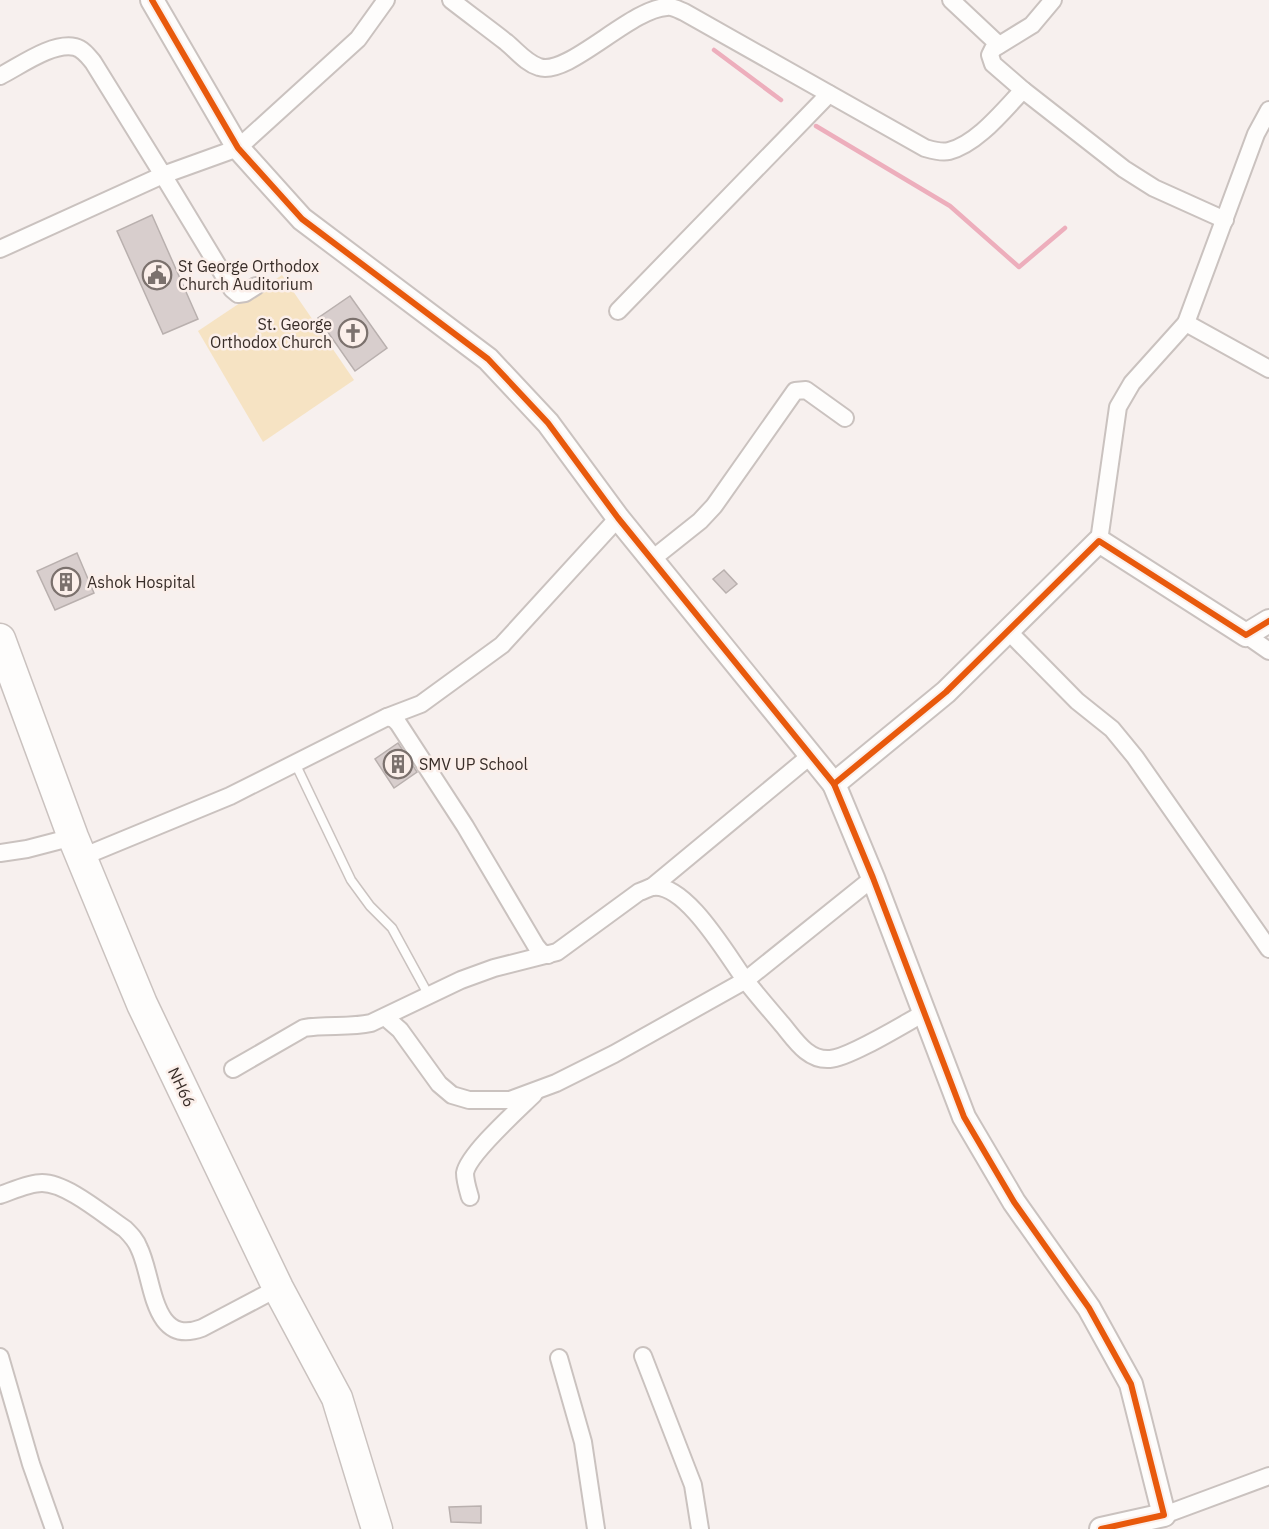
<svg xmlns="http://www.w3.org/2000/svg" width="1269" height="1529" viewBox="0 0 1269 1529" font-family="'IBM Plex Sans',sans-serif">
	<rect width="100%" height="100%" fill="#f7f0ee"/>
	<path fill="#f6e3c3" d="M282 275 354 380 263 442 198 331Z"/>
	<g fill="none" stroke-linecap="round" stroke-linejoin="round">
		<g stroke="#edaebc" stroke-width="4.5">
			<path d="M714 50 781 100"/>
			<path d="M816 126 950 206 1019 267 1065 228"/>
		</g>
	</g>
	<g fill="#d8cecd" stroke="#b9b0ae" stroke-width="1.5">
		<path d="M152 215 198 319 163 334 117 231Z"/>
		<path d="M350 296 387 348 355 371 318 318Z"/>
		<path d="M77 553 94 593 55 610 37 571Z"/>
		<path d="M724 570 737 584 726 593 713 579Z"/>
		<path d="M398 743 417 772 394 788 375 759Z"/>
		<path d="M481 1506V1523L451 1522 449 1507Z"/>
	</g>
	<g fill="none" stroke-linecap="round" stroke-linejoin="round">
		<g stroke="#cac2bf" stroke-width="11">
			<path id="lane" d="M295 763 351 880 370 906 392 928 428 994"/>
		</g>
		<g stroke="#cac2bf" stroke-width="20">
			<g id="street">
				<path d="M451 0C469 14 488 28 506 42 517 51 526 63 539 67 568 77 631 8 667 7 672 6 679 10 684 12L925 148C932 150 941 153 949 151 977 144 1003 111 1023 90"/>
				<path d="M951 0 999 45"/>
				<path d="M1053 0 1032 25 993 49 990 55 993 64 1023 90 1124 169 1154 188 1225 220"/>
				<path d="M0 76C20 66 52 42 75 47 83 49 88 56 93 62L163 175 238 148 358 39 386 0"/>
				<path d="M0 249 163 175 232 289 238 294 245 293 256 286"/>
				<path d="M618 311 829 94"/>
				<path d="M1186 323 1269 369"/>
				<path d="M1099 541 1118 407 1132 383 1186 323 1256 134 1269 110"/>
				<path d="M651 560 700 521 714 506 795 391 806 390 845 418"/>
				<path d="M1008 631 1077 701 1112 729 1135 757 1269 949"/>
				<path d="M1246 635 1269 651"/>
				<path d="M387 717 421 704 502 645 618 518"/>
				<path d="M0 853 27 849 73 837"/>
				<path d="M82 857 230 796 387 717 394 719 398 723 465 826 536 946 541 952 548 955"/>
				<path d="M652 887 810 756"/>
				<path d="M385 1017 400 1030 439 1084 452 1095 469 1100H510L556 1083 614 1054 746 980 873 878"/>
				<path d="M233 1069 304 1028C326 1024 349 1028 371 1023L461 980 494 968 557 952 639 892C643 891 648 888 652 887 686 882 728 957 746 981 757 995 769 1009 781 1023 794 1038 807 1061 830 1059 849 1058 904 1024 924 1013"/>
				<path d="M0 1195C12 1191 29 1183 42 1183 67 1183 104 1215 125 1229 131 1235 136 1240 139 1248 154 1278 151 1347 202 1328L278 1288"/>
				<path d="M470 1197C468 1190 465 1181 465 1173 468 1154 519 1109 534 1094"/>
				<path d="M643 1356 693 1485 700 1529"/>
				<path d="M0 1357 31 1464 54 1529"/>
				<path d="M559 1358 583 1442 596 1529"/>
				<path d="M1164 1515 1269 1476"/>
			</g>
		</g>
		<g stroke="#cac2bf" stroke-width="26">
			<g id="secondary">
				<path d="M152 0 238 148 302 219 488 359 548 423 618 518 834 784 946 692 1099 541 1246 635 1269 621"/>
				<path d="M834 784 873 878 964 1117 1014 1202 1089 1308 1131 1384 1164 1515 1101 1529"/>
			</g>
		</g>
		<g stroke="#cac2bf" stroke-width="33">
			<path id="highway" d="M0 639 73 837 142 1004 278 1288 337 1398 377 1529"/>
		</g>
		<use href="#lane" stroke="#fefdfc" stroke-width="8"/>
		<use href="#street" stroke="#fefdfc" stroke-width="16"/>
		<use href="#secondary" stroke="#fefdfc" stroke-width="22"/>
		<use href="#highway" stroke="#fefdfc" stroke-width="30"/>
		<g stroke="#fbefea" stroke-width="10">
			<g id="cycleway">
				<path d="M152 0 238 148 302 219 488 359 548 423 618 518 834 784 946 692 1099 541 1246 635 1269 621"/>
				<path d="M834 784 873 878 964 1117 1014 1202 1089 1308 1131 1384 1164 1515 1101 1529"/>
			</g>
		</g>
		<use href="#cycleway" stroke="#e8590c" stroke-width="6"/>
	</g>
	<defs>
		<g id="civic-ring" transform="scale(1.5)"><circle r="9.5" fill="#fbefea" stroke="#7b716d" stroke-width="1.5"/><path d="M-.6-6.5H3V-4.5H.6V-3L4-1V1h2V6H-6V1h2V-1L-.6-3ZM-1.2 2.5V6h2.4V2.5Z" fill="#7b716d"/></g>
		<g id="church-ring" transform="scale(1.5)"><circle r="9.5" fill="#fbefea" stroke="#7b716d" stroke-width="1.5"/><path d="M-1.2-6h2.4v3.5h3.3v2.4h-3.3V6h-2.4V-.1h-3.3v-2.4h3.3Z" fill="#7b716d"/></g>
		<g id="building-ring" transform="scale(1.5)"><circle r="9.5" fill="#fbefea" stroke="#7b716d" stroke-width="1.5"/><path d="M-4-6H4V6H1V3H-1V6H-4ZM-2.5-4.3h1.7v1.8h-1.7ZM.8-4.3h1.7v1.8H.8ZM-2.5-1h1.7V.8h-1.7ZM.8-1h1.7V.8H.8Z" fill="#7b716d"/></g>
	</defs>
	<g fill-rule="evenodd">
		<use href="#civic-ring" x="157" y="275"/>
		<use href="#church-ring" x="353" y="333"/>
		<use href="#building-ring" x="66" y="582"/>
		<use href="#building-ring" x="398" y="764"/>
	</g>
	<g text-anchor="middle" stroke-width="5" stroke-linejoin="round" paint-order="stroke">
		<g font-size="16" fill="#382d28" stroke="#fbefea" text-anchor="start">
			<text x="178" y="272">St George Orthodox<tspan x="178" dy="18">Church Auditorium</tspan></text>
			<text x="332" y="330" text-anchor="end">St. George<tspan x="332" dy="18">Orthodox Church</tspan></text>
			<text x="87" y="588">Ashok Hospital</text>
			<text x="419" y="770">SMV UP School</text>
		</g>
		<g font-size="16" fill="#382d28" stroke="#fbefea">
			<text transform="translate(182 1087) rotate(64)" y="6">NH66</text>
		</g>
	</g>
</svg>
